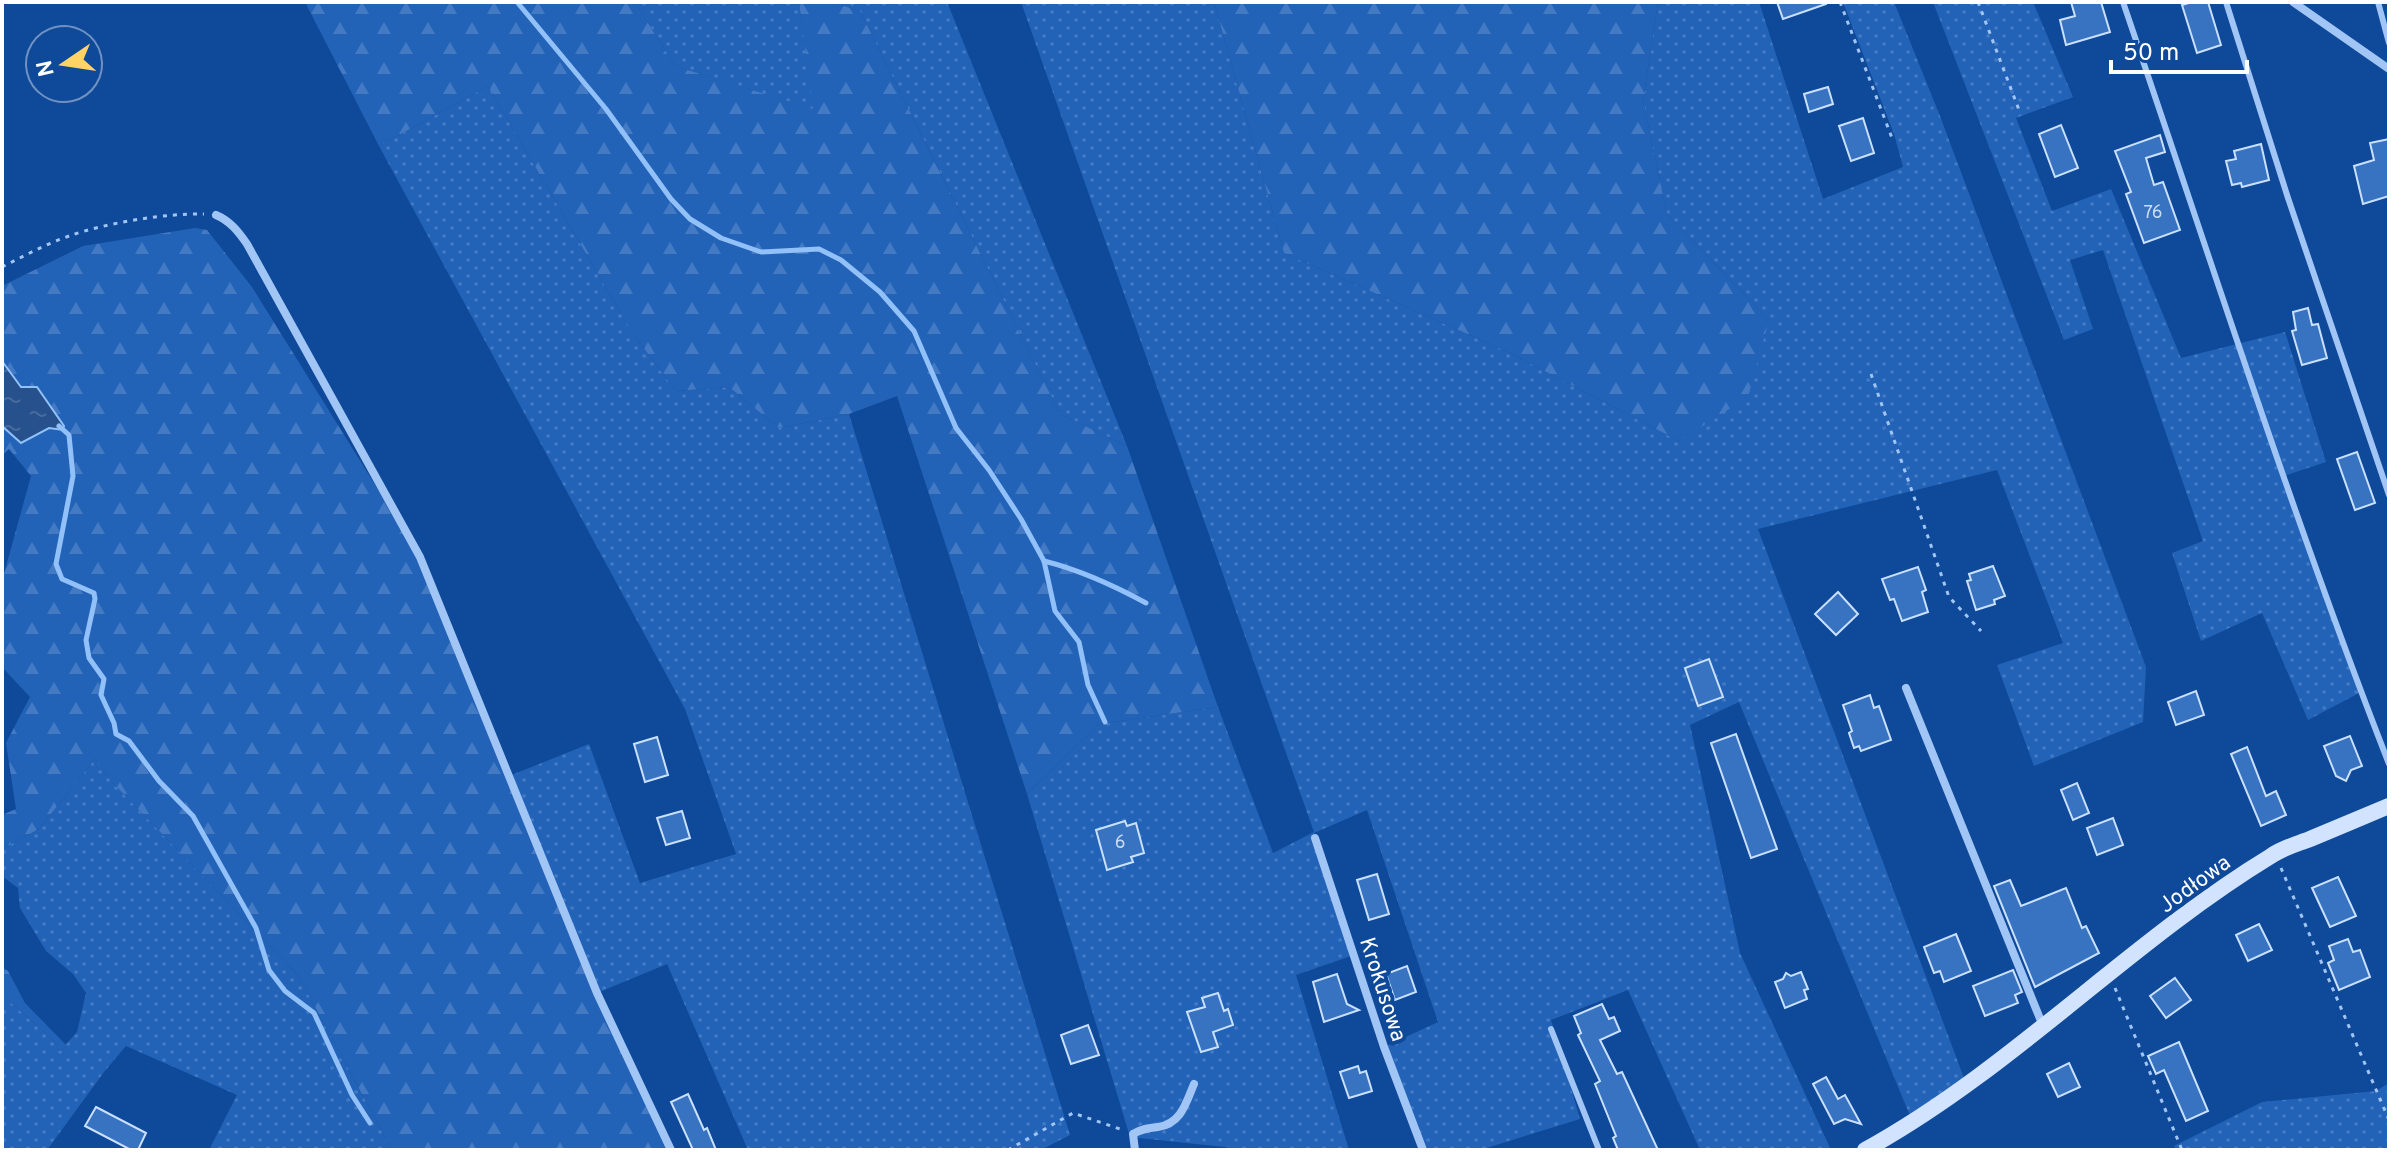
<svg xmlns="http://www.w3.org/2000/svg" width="2391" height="1152" viewBox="0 0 2391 1152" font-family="Overpass,sans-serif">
	<defs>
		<pattern id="grass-dots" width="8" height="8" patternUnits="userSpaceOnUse" patternTransform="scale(2)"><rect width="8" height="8" fill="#2263b8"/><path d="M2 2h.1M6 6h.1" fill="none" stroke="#437ac3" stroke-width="1.8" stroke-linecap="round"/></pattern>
		<pattern id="forest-firs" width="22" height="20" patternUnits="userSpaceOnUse" patternTransform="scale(2)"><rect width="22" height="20" fill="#2263b8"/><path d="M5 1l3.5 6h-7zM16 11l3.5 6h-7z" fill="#437ac3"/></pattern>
		<pattern id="water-ripples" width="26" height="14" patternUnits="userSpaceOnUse" patternTransform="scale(2)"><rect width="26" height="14" fill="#27518c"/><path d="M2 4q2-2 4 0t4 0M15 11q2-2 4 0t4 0" fill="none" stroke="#476b9d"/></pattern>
	</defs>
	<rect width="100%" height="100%" fill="#0f4999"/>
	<g fill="url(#grass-dots)">
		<path d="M635 2H799L814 110 675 66Z"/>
		<path d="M832 2H947L1127 446 1060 414 860 11Z"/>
		<path d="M1021 2H1214L1284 253 1508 352 1679 441 1769 320 1667 214 1643 101 1658 2H1759L1823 199 1903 167 1894 134 1843 2H1894L1940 116 2146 667 2143 722 2034 766 1997 665 2063 643 1997 470 1758 529 1967 1086 1913 1123 1739 702 1690 725 1740 953 1831 1150H1700L1628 990 1551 1020 1580 1119 1480 1150H1423L1384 1047 1438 1022 1367 810 1314 833 1351 956 1296 975 1349 1150H1253L1130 1137 1027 794 1099 724 1218 707 1273 853 1314 832Z"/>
		<path d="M1933 2H2033L2073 97 2016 118 2052 211 2111 189 2181 358 2285 332 2326 462 2284 476 2361 692 2308 720 2262 613 2201 641 2172 553 2203 541 2103 250 2070 260 2093 329 2064 340Z"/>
		<path d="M488 86 633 334 676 391 729 387 779 428 849 414 1070 1135 1041 1150H748L667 964 597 993 509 776 589 744 640 883 736 854 685 709 379 146Z"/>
		<path d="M95 759 112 782 298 975 392 1150H209L237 1095 126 1046 104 1072 47 1150H2V998L9 1001 54 1041 60 1051 77 1032 86 993 73 974 46 951 20 908 18 888 2 876V849L39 829Z"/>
		<path d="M2389 1083V1150H2176L2174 1146 2262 1102 2376 1091Z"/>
	</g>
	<g fill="url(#forest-firs)">
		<path d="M305 2H635L675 66 813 109 799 2H832L860 11 1060 414 1127 446 1218 707 1099 724 1027 794 897 396 849 414 779 428 729 387 676 391 633 334 488 86 379 146Z"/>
		<path d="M1214 2H1658L1643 101 1667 214 1769 320 1748 397 1679 441 1508 352 1284 253Z"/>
		<path d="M195 228 207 230 252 287 420 557 566 919 671 1150H392L298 975 112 782 95 759 39 829 2 849V815L16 809 6 743 30 697 2 667V581L31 476 9 449 2 455V426L22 443 49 428 63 429 22 387 2 361V286L83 246Z"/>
		<path d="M2 967 8 971 25 1003 66 1045 60 1051 54 1041 9 1001 2 998Z"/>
	</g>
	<path fill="url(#water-ripples)" stroke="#92c0f8" stroke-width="2" d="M2 361 21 387H37L64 426 63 430 49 428 21 443 2 426Z"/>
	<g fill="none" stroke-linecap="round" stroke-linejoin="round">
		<g stroke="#92c0f8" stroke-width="5">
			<path d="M517 2 606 109 671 199 690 219 721 238 761 252 819 249 841 260 880 292 914 331 956 428 989 470 1021 519 1044 561 1055 611 1079 642 1088 685 1105 722"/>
			<path d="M59 426 69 435 73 476 56 564 62 579 94 593 95 599 86 640 89 658 104 679 101 695 114 723 116 734 129 741 159 781 193 816 256 928 269 970 285 991 314 1013 352 1095 370 1123"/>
			<path d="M1044 561C1080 570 1113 585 1146 603"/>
		</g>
	</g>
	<g fill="#3873c1" stroke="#c9e0fe" stroke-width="2">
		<path d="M1777 2H1826V4L1783 19Z"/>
		<path d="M2071 2H2101L2110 32 2066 45 2060 20 2075 16Z"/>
		<path d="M2192 2H2208L2221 45 2197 53 2182 5Z"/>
		<path d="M1828 87 1833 104 1809 112 1804 94Z"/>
		<path d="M1863 118 1874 153 1851 161 1839 126Z"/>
		<path d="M2061 125 2078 168 2055 177 2039 134Z"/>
		<path d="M2160 135 2165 152 2146 158 2154 185 2163 182 2180 230 2144 243 2126 194 2131 192 2115 151Z"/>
		<path d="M2389 139V196L2363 204 2354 166 2374 160 2370 143Z"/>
		<path d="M2261 144 2269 180 2242 187 2241 183 2232 185 2226 161 2236 159 2234 151Z"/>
		<path d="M2308 308 2312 325 2318 324 2327 358 2302 365 2292 331 2296 330 2293 312Z"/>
		<path d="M2357 452 2375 503 2355 510 2337 459Z"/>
		<path d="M1993 566 2005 596 1994 600 1995 604 1976 610 1967 581 1971 580 1969 574Z"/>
		<path d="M1918 567 1926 590 1922 592 1928 612 1902 621 1894 599 1890 600 1882 579Z"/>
		<path d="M1838 592 1858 614 1836 635 1815 614Z"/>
		<path d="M1709 659 1723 697 1698 706 1685 668Z"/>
		<path d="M2196 691 2204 715 2176 725 2168 702Z"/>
		<path d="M1870 695 1874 708 1879 706 1891 740 1861 751 1859 746 1854 748 1849 733 1852 731 1843 705Z"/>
		<path d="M1736 734 1777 849 1751 858 1711 743Z"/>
		<path d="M2350 736 2362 766 2351 770 2346 781 2336 776 2324 746Z"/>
		<path d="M657 737 668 775 645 782 634 744Z"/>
		<path d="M2247 747 2266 796 2276 791 2286 815 2261 826 2231 754Z"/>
		<path d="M2077 783 2089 813 2073 820 2061 790Z"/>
		<path d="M682 811 690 838 666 845 657 818Z"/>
		<path d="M2113 818 2123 845 2097 855 2087 828Z"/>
		<path d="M1125 821 1127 826 1136 823 1144 853 1131 857 1133 862 1107 870 1096 830Z"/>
		<path d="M1377 874 1389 914 1369 920 1357 880Z"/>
		<path d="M2338 877 2356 916 2330 927 2312 888Z"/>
		<path d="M2010 880 2021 906 2066 888 2082 928 2086 926 2099 953 2035 987 1994 886Z"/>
		<path d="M2259 924 2272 950 2248 961 2236 935Z"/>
		<path d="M1956 934 1971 971 1944 982 1940 971 1934 973 1924 947Z"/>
		<path d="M2348 939 2353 952 2360 950 2370 977 2339 990 2328 963 2334 960 2329 946Z"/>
		<path d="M1407 966 1416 992 1395 1000 1386 974Z"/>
		<path d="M2013 970 2022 992 2015 995 2018 1003 1985 1016 1973 986Z"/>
		<path d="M1801 972 1808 989 1804 990 1807 999 1785 1008 1775 982 1783 979 1786 973 1791 976Z"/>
		<path d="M1337 974 1347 1004 1359 1010 1324 1022 1313 982Z"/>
		<path d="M2175 978 2191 1000 2166 1018 2150 996Z"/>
		<path d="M1218 993 1224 1011 1228 1009 1233 1025 1213 1032 1218 1047 1201 1052 1187 1012 1205 1007 1202 998Z"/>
		<path d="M1602 1004 1609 1019 1614 1017 1620 1031 1600 1040 1617 1074 1622 1072 1658 1150H1618L1613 1138 1616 1136 1595 1084 1600 1081 1578 1035 1581 1033 1574 1016Z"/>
		<path d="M1088 1025 1099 1055 1071 1064 1061 1035Z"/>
		<path d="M2179 1042 2208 1111 2186 1121 2164 1070 2156 1074 2148 1056Z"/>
		<path d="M2069 1063 2080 1087 2058 1097 2047 1074Z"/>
		<path d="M1358 1066 1360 1073 1366 1071 1372 1091 1349 1098 1340 1072Z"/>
		<path d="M1826 1077 1838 1099 1845 1095 1861 1124 1845 1119 1834 1124 1813 1084Z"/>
		<path d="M688 1094 704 1130 707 1128 716 1150H693L671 1102Z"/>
		<path d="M96 1107 146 1133 138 1150H131L85 1126Z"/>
	</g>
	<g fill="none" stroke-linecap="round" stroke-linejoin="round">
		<g stroke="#a1c5f5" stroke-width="3" stroke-dasharray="4 6" stroke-linecap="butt">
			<path d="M1840 2 1892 138"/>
			<path d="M1978 2 2019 110"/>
			<path d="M2 267C24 256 46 244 69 236 105 223 167 213 204 214"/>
			<path d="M1871 374 1949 597 1981 631"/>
			<path d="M2281 868 2389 1120"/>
			<path d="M2115 988 2182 1150"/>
			<path d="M1008 1150 1073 1113 1123 1130"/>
		</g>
		<g stroke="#a1c5f5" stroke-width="6">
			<path d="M2123 2C2210 257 2291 513 2389 764"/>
			<path d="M2226 2 2288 198 2389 495"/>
			<path d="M2378 2 2389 43"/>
			<path d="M1551 1029 1599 1150"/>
		</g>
		<g stroke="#a1c5f5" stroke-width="8">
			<path d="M2293 2 2389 69"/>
			<path d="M216 215C230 221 238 231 247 244L420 557 597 993 671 1150"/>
			<path d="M1906 688 2043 1026"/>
			<path d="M1315 838 1384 1047 1423 1150"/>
			<path d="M1135 1150 1133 1134C1141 1129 1149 1128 1158 1127 1181 1124 1186 1103 1194 1084"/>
		</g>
		<path stroke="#d1e3fe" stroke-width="16" d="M1865 1150C2012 1069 2128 943 2271 856 2282 848 2297 844 2310 839 2336 828 2363 817 2389 806"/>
	</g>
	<g text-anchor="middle" stroke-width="8" stroke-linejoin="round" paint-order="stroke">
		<g font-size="18" fill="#cddcf0">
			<text x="2153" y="218">76</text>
			<text x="1120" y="848">6</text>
		</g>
		<g font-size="22" fill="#fff" stroke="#0f4999">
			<text transform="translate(2194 883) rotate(-36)" y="8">Jodłowa</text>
			<text transform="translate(1384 989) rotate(72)" y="8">Krokusowa</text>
		</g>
	</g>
	<rect width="2391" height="1152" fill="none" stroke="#ffffff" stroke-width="8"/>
	<g transform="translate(64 64) rotate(257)"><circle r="38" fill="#0f4999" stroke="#6f92c2" stroke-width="2"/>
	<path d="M0-6L14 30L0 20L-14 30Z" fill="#ffd464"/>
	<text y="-12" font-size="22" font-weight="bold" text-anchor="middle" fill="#ffffff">N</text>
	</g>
	<path d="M2111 60v12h136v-12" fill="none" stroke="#ffffff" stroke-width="4"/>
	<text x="2123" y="60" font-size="24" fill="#ffffff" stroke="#0f4999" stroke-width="6" paint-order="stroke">50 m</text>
</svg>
